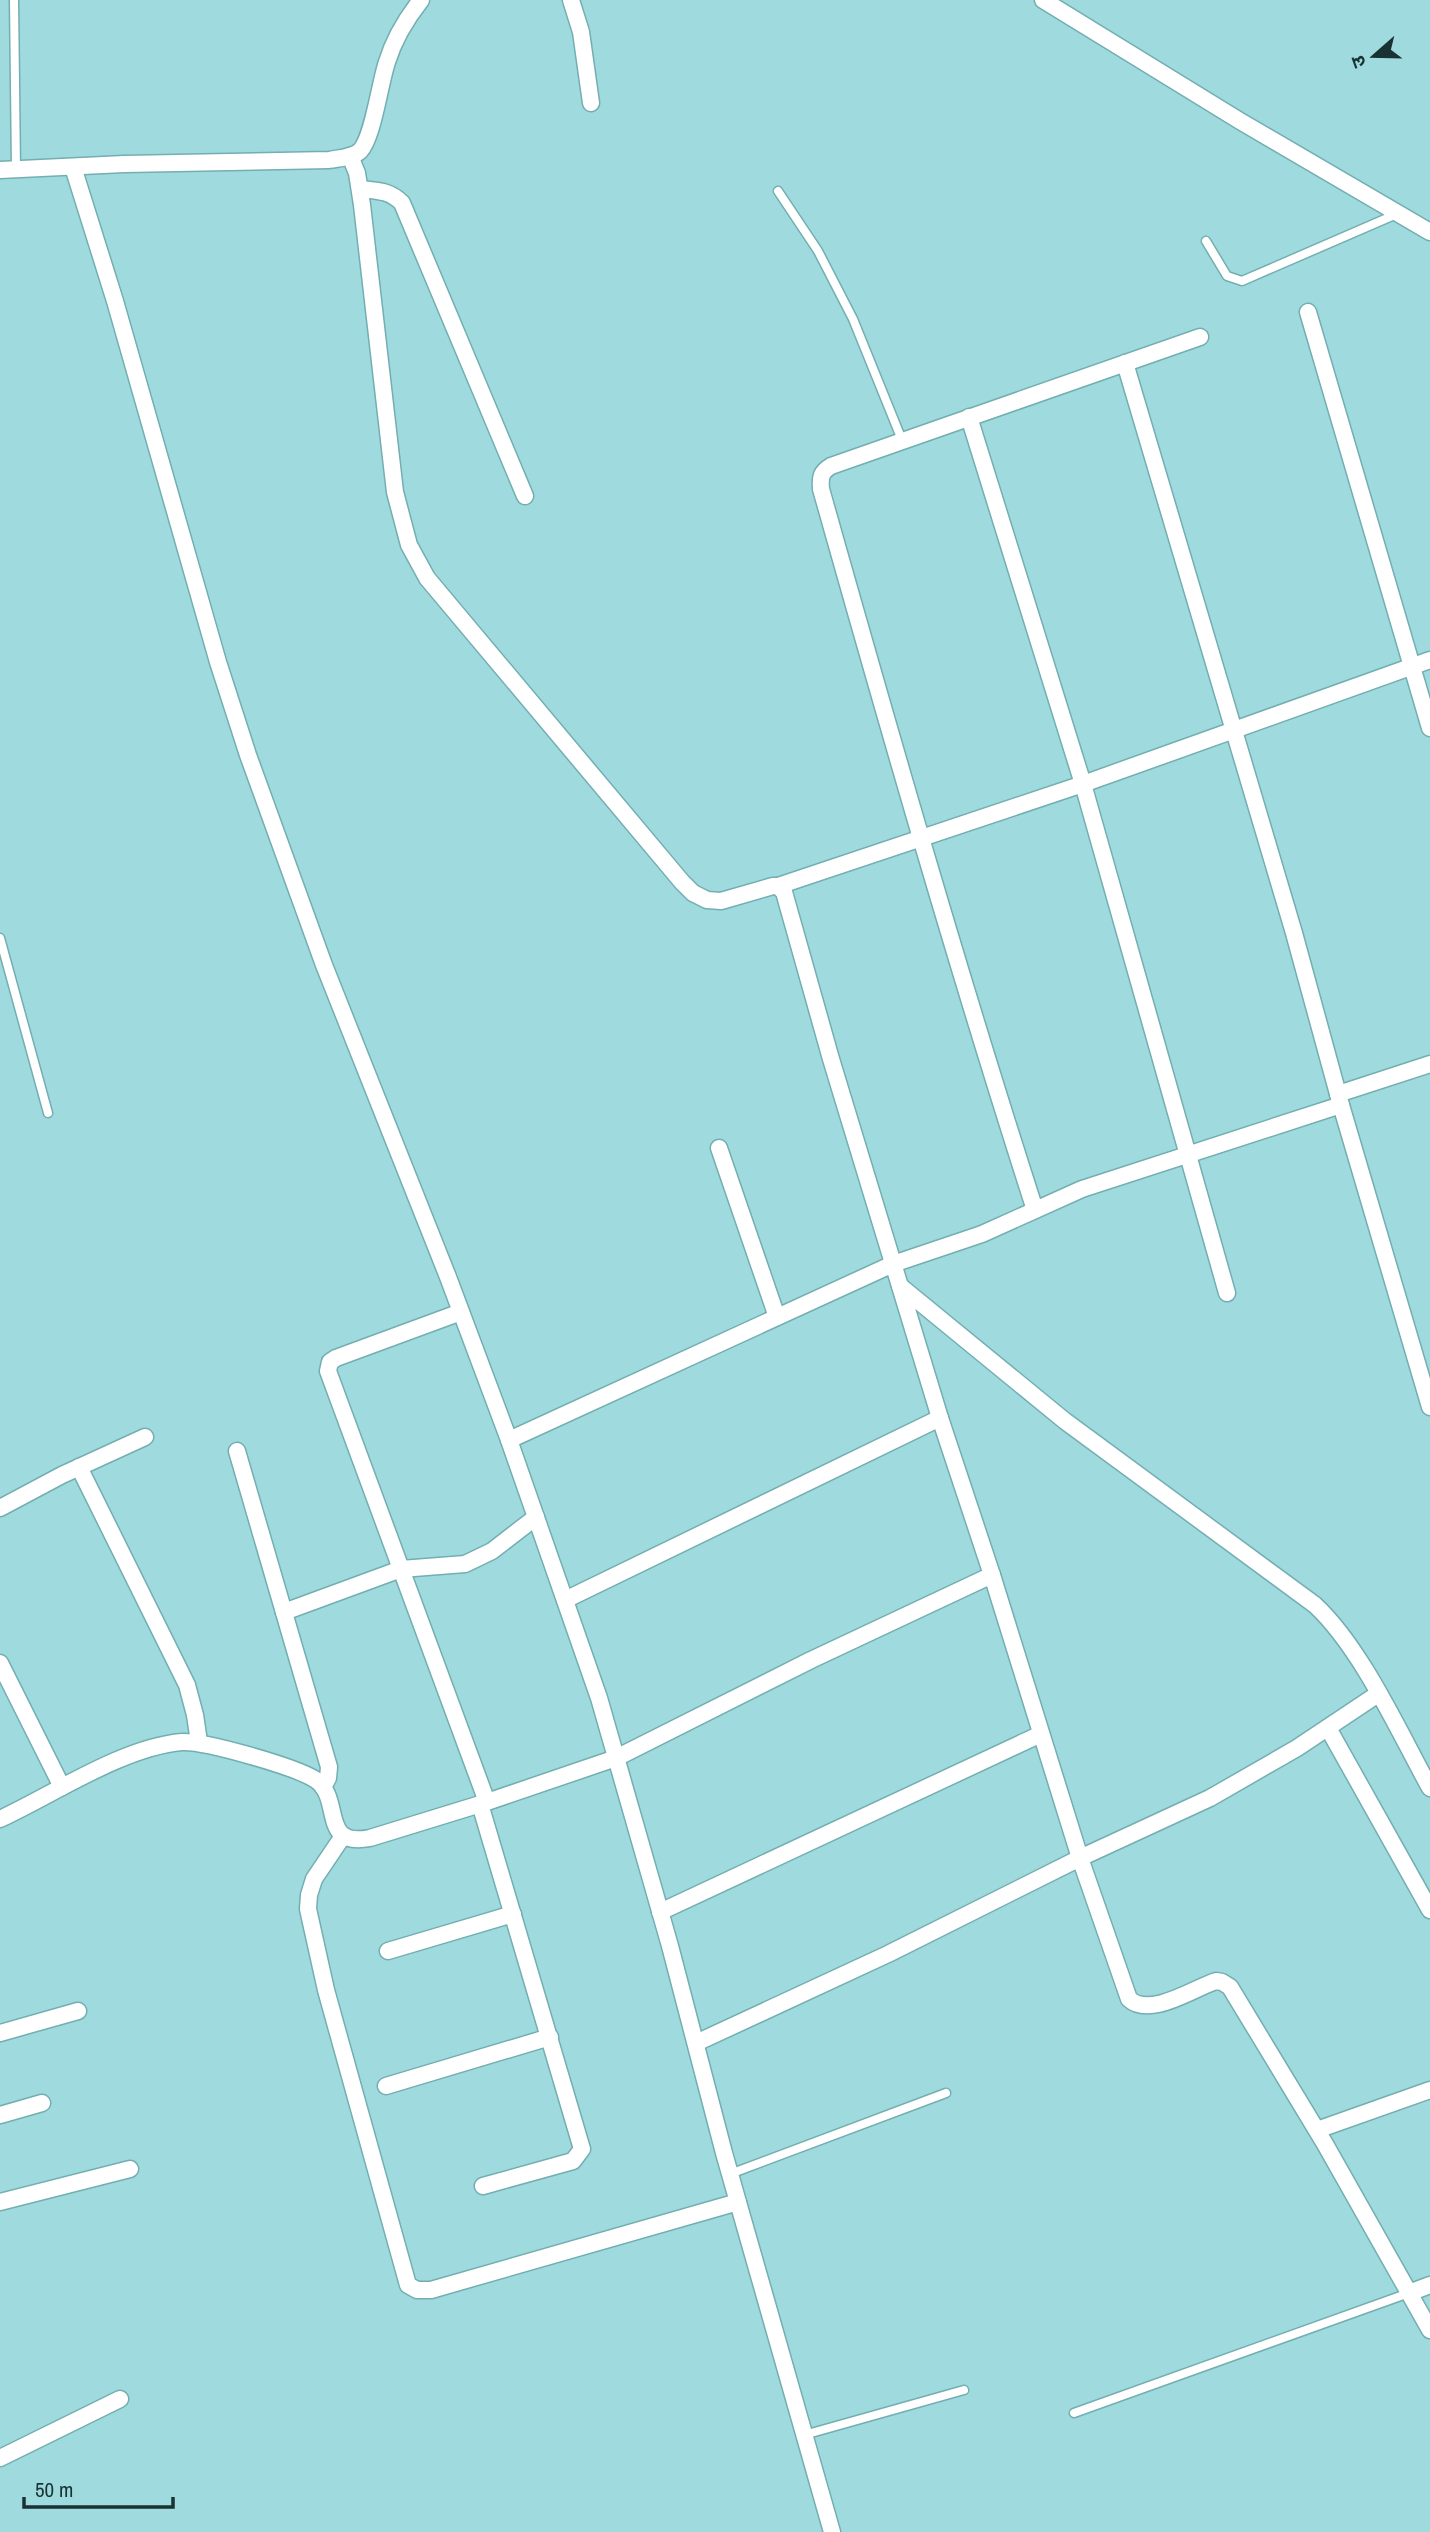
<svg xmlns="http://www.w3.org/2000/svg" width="1430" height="2532" viewBox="0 0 1430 2532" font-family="'Archivo Narrow','Noto Sans Devanagari',sans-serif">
	<rect width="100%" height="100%" fill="#9fdbde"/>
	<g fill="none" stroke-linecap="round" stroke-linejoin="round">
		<g stroke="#73aeb1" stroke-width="11">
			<g id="service">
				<path d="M14 0 16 169"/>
				<path d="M778 191 818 251 853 319 902 440"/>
				<path d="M1206 241 1227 276 1242 281 1399 213"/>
				<path d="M0 938 48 1113"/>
				<path d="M730 2174 946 2093"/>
				<path d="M1074 2413 1409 2293"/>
				<path d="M804 2435 964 2390"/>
			</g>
		</g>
		<g stroke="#73aeb1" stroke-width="19">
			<g id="minor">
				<path d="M571 0 581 32 591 103"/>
				<path d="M1043 0 1240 121 1430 232"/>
				<path d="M350 156 357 173 362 205 395 492 409 545 427 578 682 882 693 893 707 900 721 901 773 886H778L784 892 831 1059 940 1418 992 1575 1080 1858 1129 1999C1150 2018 1192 1989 1216 1981L1222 1982 1230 1987 1325 2144 1430 2330"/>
				<path d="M73 167 115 301 218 662 248 755 324 965 448 1277 509 1440 599 1698 670 1946 724 2153 832 2532"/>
				<path d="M0 170 124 164 329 160C339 158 352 158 360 151 373 138 380 82 387 62 394 39 406 19 421 0"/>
				<path d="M360 189C377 191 389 190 402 203L525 496"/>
				<path d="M1308 312 1430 728"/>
				<path d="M1125 363 1294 933 1341 1105 1430 1407"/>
				<path d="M969 417 1083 784 1227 1293"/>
				<path d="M778 886 1083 784 1430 660"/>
				<path d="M1338 1094 1430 1064"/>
				<path d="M719 1148 777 1317"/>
				<path d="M1035 1210C958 971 889 730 821 489 820 477 821 472 831 466L1200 337"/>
				<path d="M900 1286 1065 1421 1315 1605C1362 1649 1399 1732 1430 1788"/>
				<path d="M461 1312 336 1358 330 1362 328 1371 487 1802"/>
				<path d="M509 1440 893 1264 982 1234 1082 1189 1341 1105"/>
				<path d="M237 1451 329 1767 328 1778 323 1787"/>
				<path d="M79 1467 187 1685 195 1715 199 1742"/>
				<path d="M0 1508 62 1475 145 1437"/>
				<path d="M565 1600 940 1418"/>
				<path d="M284 1612 401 1569 465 1564 492 1551 536 1517"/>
				<path d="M0 1663 62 1787"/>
				<path d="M1328 1728 1430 1910"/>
				<path d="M480 1804 582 2149 573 2161 483 2186"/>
				<path d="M0 1819C54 1794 123 1747 182 1742 206 1741 296 1767 316 1780 343 1799 319 1848 370 1838L487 1802 616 1758 811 1660 992 1575"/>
				<path d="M343 1836 314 1879 309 1895 308 1909 326 1990 408 2285 417 2290H431L738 2202"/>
				<path d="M660 1912 1041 1734"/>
				<path d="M388 1951 513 1914"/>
				<path d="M0 2033 78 2011"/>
				<path d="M696 2043 888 1954 1080 1858 1210 1798 1297 1748 1378 1694"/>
				<path d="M386 2086 550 2037"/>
				<path d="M0 2115 42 2103"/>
				<path d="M1317 2130 1430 2090"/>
				<path d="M0 2202 130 2169"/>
				<path d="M1409 2293 1430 2285"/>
				<path d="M0 2458 120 2399"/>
			</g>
		</g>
		<use href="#service" stroke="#fff" stroke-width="8"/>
		<use href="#minor" stroke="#fff" stroke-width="16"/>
	</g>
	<g transform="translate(1374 56) rotate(250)" stroke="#9fdbde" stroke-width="5" paint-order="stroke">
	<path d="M0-5L12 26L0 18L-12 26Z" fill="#193233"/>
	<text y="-10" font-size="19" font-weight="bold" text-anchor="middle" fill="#193233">उ</text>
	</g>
	<path d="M24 2497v10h149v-10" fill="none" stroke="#193233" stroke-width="3.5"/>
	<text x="35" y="2497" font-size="21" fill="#193233" stroke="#9fdbde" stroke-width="5" paint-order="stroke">50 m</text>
</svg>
